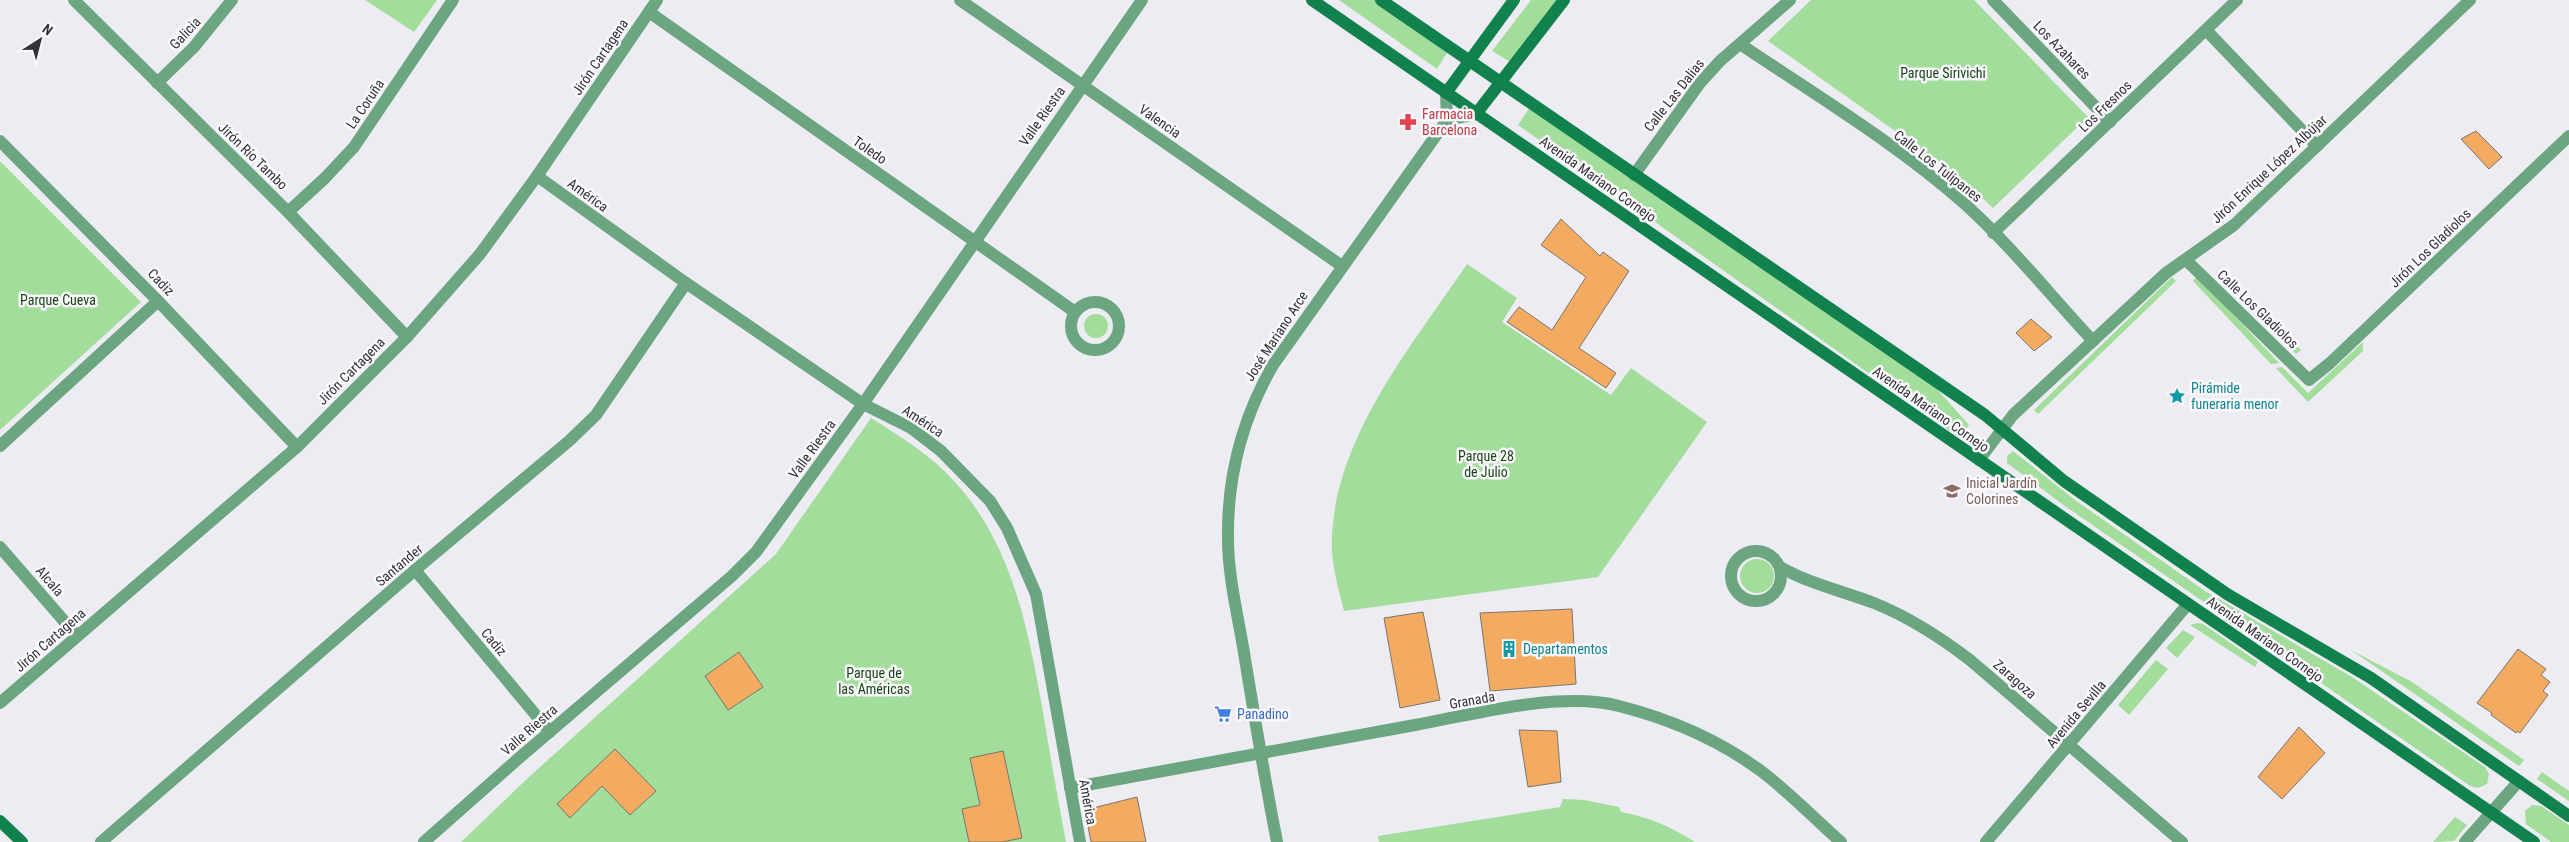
<svg xmlns="http://www.w3.org/2000/svg" width="2569" height="842" viewBox="0 0 2569 842" font-family="'Roboto Condensed',sans-serif">
	<rect width="100%" height="100%" fill="#edecf2"/>
	<g fill="#a2dd9c">
		<path d="M365 0H437L414 32Z"/>
		<path d="M1339 0H1375L1448 51 1437 69Z"/>
		<path d="M1531 0H1560L1512 63 1492 51Z"/>
		<path d="M1811 0H1974L2088 117 1993 208 1960 177 1768 41Z"/>
		<path d="M1530 107 1935 387 1969 425 1960 438 1518 125Z"/>
		<path d="M0 161 141 302 0 430Z"/>
		<path d="M1467 264 1517 298 1502 322 1611 395 1631 368 1707 422 1598 577 1344 611C1338 586 1330 561 1332 536 1337 434 1412 346 1467 264Z"/>
		<path d="M2197 276 2279 363 2271 364 2193 281Z"/>
		<path d="M2172 277 2176 281 2038 414 2034 410Z"/>
		<path d="M2264 310 2301 350 2296 354 2259 314Z"/>
		<circle cx="1096" cy="326" r="12"/>
		<path d="M2363 342V351L2308 402 2276 368 2282 367 2308 393Z"/>
		<path d="M871 418C901 437 931 455 955 482 1013 546 1028 629 1043 712 1050 755 1058 799 1066 842H461L529 777 776 554Z"/>
		<path d="M2013 451 2075 500 2205 591 2352 677 2485 767 2489 774 2487 784 2478 788 2470 786 2065 506 2007 463V456Z"/>
		<circle cx="1757" cy="576" r="17"/>
		<path d="M2198 623 2203 624 2258 662 2255 667 2190 625Z"/>
		<path d="M2183 630 2195 637 2177 658 2166 648Z"/>
		<path d="M2351 650 2412 682 2524 760 2519 766Z"/>
		<path d="M2156 660 2168 669 2129 715 2118 705Z"/>
		<path d="M2542 772 2569 791V801L2537 779Z"/>
		<path d="M1563 799 1584 800 1619 807 1621 812C1649 817 1671 827 1695 842H1379L1378 836 1560 807Z"/>
		<path d="M2532 805 2541 806 2569 825V842H2551L2526 824 2525 811Z"/>
		<path d="M2455 817 2467 825 2454 841 2433 842Z"/>
	</g>
	<g fill="#f2ab60" stroke="#7a7571">
		<path d="M2476 131 2502 157 2489 169 2461 139Z"/>
		<path d="M1561 219 1600 256 1603 252 1629 271 1579 348 1616 373 1606 388 1507 322 1519 307 1552 330 1586 277 1541 245Z"/>
		<path d="M2031 319 2052 337 2034 351 2016 333Z"/>
		<path d="M1572 609 1576 684 1490 691 1480 613Z"/>
		<path d="M1423 612 1440 700 1400 708 1384 618Z"/>
		<path d="M2518 649 2546 669 2541 675 2550 682 2543 691 2548 695 2520 733 2517 731 2516 733 2491 715 2492 713 2477 703Z"/>
		<path d="M739 652 763 687 728 710 705 676Z"/>
		<path d="M2299 727 2325 753 2282 799 2258 777Z"/>
		<path d="M1519 730 1557 731 1561 782 1528 787Z"/>
		<path d="M615 749 656 791 630 815 602 786 570 818 557 804Z"/>
		<path d="M1003 751 1022 838 1002 842H969L962 809 980 805 970 758Z"/>
		<path d="M1137 797 1146 842H1091L1085 810Z"/>
	</g>
	<g fill="none" stroke-linecap="round" stroke-linejoin="round">
		<g stroke="#6ba681" stroke-width="12">
			<path d="M74 0 288 212 407 337"/>
			<path d="M960 0 1342 266"/>
			<path d="M1993 0 2110 122"/>
			<path d="M649 12 1075 312"/>
			<path d="M2206 30 2317 146"/>
			<path d="M1740 44C1816 95 1897 144 1966 205 2011 246 2051 296 2093 341"/>
			<path d="M157 83 194 47 232 0"/>
			<path d="M1446 93 1447 120"/>
			<path d="M0 141 158 301 297 447"/>
			<path d="M1634 175 1700 83 1720 61 1790 0"/>
			<path d="M537 176 686 283 863 404 911 428 941 451 990 501 1007 528 1036 594 1080 842"/>
			<path d="M288 212 325 178 354 147 453 0"/>
			<path d="M1993 233 2237 0"/>
			<path d="M2186 260 2309 380 2330 363 2569 136"/>
			<circle cx="1095" cy="326" r="24"/>
			<path d="M0 446 158 301"/>
			<path d="M1979 460 2013 415 2166 273 2234 225 2470 0"/>
			<path d="M0 547 77 636"/>
			<circle cx="1756" cy="576" r="25"/>
			<path d="M1780 567C1810 584 1842 591 1874 603 1909 617 1940 637 1970 660L2182 842"/>
			<path d="M415 570 550 732"/>
			<path d="M0 703 297 447 407 337 480 254 537 176 657 0"/>
			<path d="M1070 788C1185 766 1300 745 1415 725 1475 714 1560 691 1619 706 1670 719 1719 740 1761 771 1789 792 1815 819 1841 842"/>
			<path d="M101 842 415 570 569 441 596 415 686 283"/>
			<path d="M424 842 519 758 732 576 756 552 863 404 1142 0"/>
			<path d="M1277 842C1265 781 1255 720 1245 659 1239 620 1228 578 1228 539 1227 476 1242 419 1273 365L1447 120 1476 114"/>
			<path d="M1986 842 2188 604"/>
			<path d="M2465 842 2519 781"/>
		</g>
		<g stroke="#11824d" stroke-width="12">
			<path d="M1312 0 2534 842"/>
			<path d="M1381 0 1985 415 2064 481 2227 594 2371 678 2569 816"/>
			<path d="M1446 93 1514 0"/>
			<path d="M1476 114 1564 0"/>
			<path d="M0 821 22 842"/>
		</g>
	</g>
	<defs>
		<g id="pharmacy-bare" transform="scale(1.35)"><path d="M-2-6h4v4h4v4h-4v4h-4v-4h-4v-4h4Z" fill="#e0444e" stroke="#fbf9fe" stroke-width="2.5" paint-order="stroke"/></g>
		<g id="sight-bare" transform="scale(1.35)"><path d="M0-6L1.8-2.2L6-1.7L2.9 1.2L3.7 5.4L0 3.3L-3.7 5.4L-2.9 1.2L-6-1.7L-1.8-2.2Z" fill="#0f9aa8" stroke="#fbf9fe" stroke-width="2.5" paint-order="stroke"/></g>
		<g id="school-bare" transform="scale(1.35)"><path d="M0-5L7-2L0 1L-7-2ZM-4 1L0 2.5L4 1V4Q0 6-4 4Z" fill="#8d6e63" stroke="#fbf9fe" stroke-width="2.5" paint-order="stroke"/></g>
		<g id="building-bare" transform="scale(1.35)"><path d="M-4-6H4V6H1V3H-1V6H-4ZM-2.5-4.3h1.7v1.8h-1.7ZM.8-4.3h1.7v1.8H.8ZM-2.5-1h1.7V.8h-1.7ZM.8-1h1.7V.8H.8Z" fill="#0f9aa8" stroke="#fbf9fe" stroke-width="2.5" paint-order="stroke"/></g>
		<g id="supermarket-bare" transform="scale(1.35)"><path d="M-6-5.5h2.5l.6 2H6L4.5 2H-2.5L-4.4-4H-6ZM-1.5 3.2a1.3 1.3 0 1 0 .1 0ZM3 3.2a1.3 1.3 0 1 0 .1 0Z" fill="#3f7fe0" stroke="#fbf9fe" stroke-width="2.5" paint-order="stroke"/></g>
	</defs>
	<g fill-rule="evenodd">
		<use href="#pharmacy-bare" x="1408" y="122"/>
		<use href="#sight-bare" x="2177" y="396"/>
		<use href="#school-bare" x="1952" y="491"/>
		<use href="#building-bare" x="1509" y="649"/>
		<use href="#supermarket-bare" x="1223" y="714"/>
	</g>
	<g text-anchor="middle" stroke-width="5" stroke-linejoin="round" paint-order="stroke">
		<g font-size="14" fill="#333235" stroke="#fbf9fe">
			<text transform="translate(185 33) rotate(-47)" y="5">Galicia</text>
			<text transform="translate(2062 50) rotate(46)" y="5">Los Azahares</text>
			<text transform="translate(600 57) rotate(-56)" y="5">Jirón Cartagena</text>
			<text transform="translate(1674 95) rotate(-52)" y="5">Calle Las Dalias</text>
			<text transform="translate(365 104) rotate(-56)" y="5">La Coruña</text>
			<text transform="translate(2105 106) rotate(-44)" y="5">Los Fresnos</text>
			<text transform="translate(1042 116) rotate(-55)" y="5">Valle Riestra</text>
			<text transform="translate(1160 121) rotate(35)" y="5">Valencia</text>
			<text transform="translate(870 150) rotate(35)" y="5">Toledo</text>
			<text transform="translate(253 156) rotate(44)" y="5">Jirón Río Tambo</text>
			<text transform="translate(1938 166) rotate(38)" y="5">Calle Los Tulipanes</text>
			<text transform="translate(2269 169) rotate(-43)" y="5">Jirón Enrique López Albújar</text>
			<text transform="translate(1598 179) rotate(35)" y="5">Avenida Mariano Cornejo</text>
			<text transform="translate(588 195) rotate(36)" y="5">América</text>
			<text transform="translate(2430 248) rotate(-44)" y="5">Jirón Los Gladiolos</text>
			<text transform="translate(161 282) rotate(46)" y="5">Cadiz</text>
			<text transform="translate(2258 309) rotate(44)" y="5">Calle Los Gladiolos</text>
			<text transform="translate(1276 336) rotate(-57)" y="5">José Mariano Arce</text>
			<text transform="translate(351 371) rotate(-45)" y="5">Jirón Cartagena</text>
			<text transform="translate(1931 409) rotate(35)" y="5">Avenida Mariano Cornejo</text>
			<text transform="translate(923 421) rotate(33)" y="5">América</text>
			<text transform="translate(812 449) rotate(-54)" y="5">Valle Riestra</text>
			<text transform="translate(399 565) rotate(-40)" y="5">Santander</text>
			<text transform="translate(50 581) rotate(49)" y="5">Alcala</text>
			<text transform="translate(2265 639) rotate(35)" y="5">Avenida Mariano Cornejo</text>
			<text transform="translate(50 640) rotate(-41)" y="5">Jirón Cartagena</text>
			<text transform="translate(494 642) rotate(50)" y="5">Cadiz</text>
			<text transform="translate(2015 679) rotate(41)" y="5">Zaragoza</text>
			<text transform="translate(1472 700) rotate(-10)" y="5">Granada</text>
			<text transform="translate(2076 714) rotate(-50)" y="5">Avenida Sevilla</text>
			<text transform="translate(529 730) rotate(-41)" y="5">Valle Riestra</text>
			<text transform="translate(1088 802) rotate(80)" y="5">América</text>
		</g>
		<g font-size="14" fill="#174413" stroke="#fbf9fe">
			<text x="1943" y="78">Parque Sirivichi</text>
			<text x="58" y="305">Parque Cueva</text>
			<text x="1486" y="461">Parque 28<tspan x="1486" dy="16">de Julio</tspan></text>
			<text x="874" y="678">Parque de<tspan x="874" dy="16">las Américas</tspan></text>
		</g>
		<g font-size="14" fill="#be3a42" stroke="#fbf9fe" text-anchor="start">
			<text x="1422" y="119">Farmacia<tspan x="1422" dy="16">Barcelona</tspan></text>
		</g>
		<g font-size="14" fill="#0d838f" stroke="#fbf9fe" text-anchor="start">
			<text x="2191" y="393">Pirámide<tspan x="2191" dy="16">funeraria menor</tspan></text>
			<text x="1523" y="654">Departamentos</text>
		</g>
		<g font-size="14" fill="#785e54" stroke="#fbf9fe" text-anchor="start">
			<text x="1966" y="488">Inicial Jardín<tspan x="1966" dy="16">Colorines</tspan></text>
		</g>
		<g font-size="14" fill="#366cbe" stroke="#fbf9fe" text-anchor="start">
			<text x="1237" y="719">Panadino</text>
		</g>
	</g>
	<g transform="translate(40 40) rotate(36)" stroke="#fbf9fe" stroke-width="4" paint-order="stroke">
	<path d="M0-4L9 19L0 12L-9 19Z" fill="#333235"/>
	<text y="-8" font-size="14" font-weight="bold" text-anchor="middle" fill="#333235">N</text>
	</g>
</svg>
